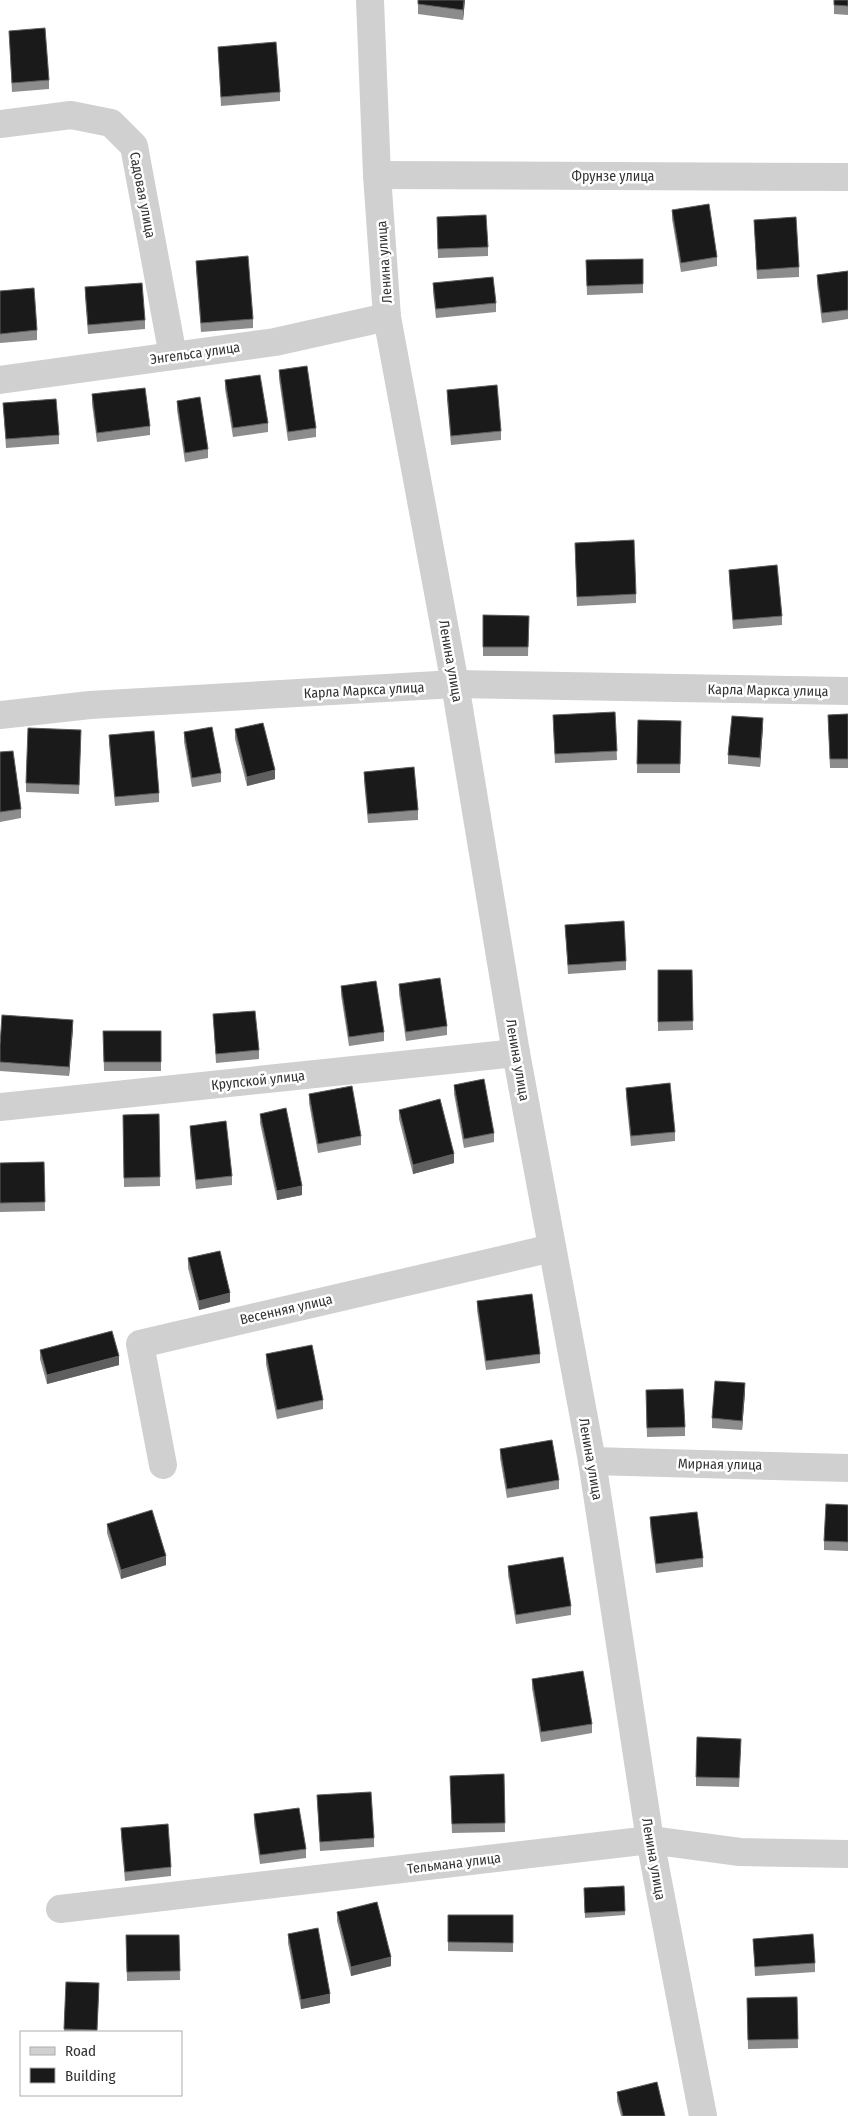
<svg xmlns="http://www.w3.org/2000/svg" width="848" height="2116" viewBox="0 0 848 2116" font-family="'Fira Sans Condensed',sans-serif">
	<rect width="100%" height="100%" fill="#fff"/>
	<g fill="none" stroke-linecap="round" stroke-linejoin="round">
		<g stroke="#d0d0d0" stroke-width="28">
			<path d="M370 0 377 175 387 317 455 684 516 1053 592 1461 650 1840 703 2116"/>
			<path d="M0 124 71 115 111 123 134 146 173 356"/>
			<path d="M377 175 848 177"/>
			<path d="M0 380 275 342 387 317"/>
			<path d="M0 715 90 705 455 684 848 691"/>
			<path d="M0 1107 516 1053"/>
			<path d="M592 1461 848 1468"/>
			<path d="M163 1465 140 1344 552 1248"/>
			<path d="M60 1909 650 1840 740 1852 848 1854"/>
		</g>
	</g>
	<g fill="#8c8c8c">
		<path d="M418 0H465L463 20 418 14Z"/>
		<path d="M834 0H848V15L834 14Z"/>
		<path d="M9 31 49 80V89L12 92Z"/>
		<path d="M218 47 280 92V101L221 106Z"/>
		<path d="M672 210 717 257V266L681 272 672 219Z"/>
		<path d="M754 220 799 267V277L757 279Z"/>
		<path d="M437 226 488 247V256L438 258Z"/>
		<path d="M643 259V293L587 295 586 260Z"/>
		<path d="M196 261 253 319V328L201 332 196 270Z"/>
		<path d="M848 271V319L822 323 817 284V275Z"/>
		<path d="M433 283 496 303V312L436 318 433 292Z"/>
		<path d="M85 287 145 320V329L88 334 85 296Z"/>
		<path d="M0 291 37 330V340L0 343Z"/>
		<path d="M279 370 316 428V437L288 441 279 379Z"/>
		<path d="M225 380 268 423V432L233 437 225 389Z"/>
		<path d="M447 390 501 431V440L451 445 447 399Z"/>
		<path d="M92 394 150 426V435L97 442 92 404Z"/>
		<path d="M177 401 208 449V458L185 462 177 410Z"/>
		<path d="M3 403 59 435V444L6 448Z"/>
		<path d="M575 543 636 594V603L577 606Z"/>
		<path d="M729 570 782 616V625L733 629 729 579Z"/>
		<path d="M483 615 529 616 528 656H483Z"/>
		<path d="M615 712 617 760 555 763 553 724Z"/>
		<path d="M848 714V768H830L828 715Z"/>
		<path d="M638 720 681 721 680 773H637Z"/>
		<path d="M763 727 760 767 728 764V755Z"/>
		<path d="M235 729 275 779 247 786 235 739Z"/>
		<path d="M184 732 221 773V782L192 787 184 742Z"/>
		<path d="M109 735 159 793V802L115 806 109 744Z"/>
		<path d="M81 739 79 794 26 792V783Z"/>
		<path d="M0 752 21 809V818L0 822Z"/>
		<path d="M364 772 418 810V820L368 823 364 781Z"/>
		<path d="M565 925 626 961V970L568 974Z"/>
		<path d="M658 970H692L693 1030 658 1031Z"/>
		<path d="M399 984 447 1026V1035L406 1041 399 994Z"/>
		<path d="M341 986 384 1032V1041L349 1046 341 995Z"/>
		<path d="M213 1014 259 1050V1059L216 1063Z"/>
		<path d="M73 1029 69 1076 0 1071V1045Z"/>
		<path d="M103 1031H161V1071H104Z"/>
		<path d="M454 1085 494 1133V1142L464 1148 454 1094Z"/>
		<path d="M626 1088 675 1132V1141L631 1146 626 1097Z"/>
		<path d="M309 1094 361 1136V1145L318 1153 309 1103Z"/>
		<path d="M399 1110 454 1163 413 1174 399 1119Z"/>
		<path d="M159 1114 160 1186 124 1187 123 1115Z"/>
		<path d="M260 1114 302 1195 277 1200 260 1123Z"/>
		<path d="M190 1126 232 1176V1185L196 1189 190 1135Z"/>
		<path d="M44 1162 45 1211 0 1212V1163Z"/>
		<path d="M188 1258 230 1302 199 1310 188 1268Z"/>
		<path d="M477 1301 540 1354V1363L486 1370 477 1310Z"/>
		<path d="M40 1350 119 1365 47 1384 40 1359Z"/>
		<path d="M266 1354 323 1400V1409L277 1419 266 1364Z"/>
		<path d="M745 1392 742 1430 712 1428V1418Z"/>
		<path d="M646 1399 685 1427V1436L647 1437Z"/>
		<path d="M500 1449 559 1480V1489L507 1498 500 1458Z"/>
		<path d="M848 1505V1551L824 1550V1541Z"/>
		<path d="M650 1517 703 1558V1567L656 1573 650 1526Z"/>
		<path d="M107 1524 166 1565 121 1579 107 1533Z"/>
		<path d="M508 1566 571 1606V1615L516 1624 508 1575Z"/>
		<path d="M532 1679 592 1724V1733L541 1742 532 1688Z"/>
		<path d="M741 1748 739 1787 696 1786V1777Z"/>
		<path d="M504 1774 505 1832 452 1833 450 1776Z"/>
		<path d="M317 1795 374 1838V1847L320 1851Z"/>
		<path d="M254 1814 306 1849V1858L260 1864 254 1823Z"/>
		<path d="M121 1828 171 1867V1876L125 1881 121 1837Z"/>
		<path d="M584 1888 625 1911V1915L585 1918Z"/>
		<path d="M337 1912 391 1966 351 1976 337 1921Z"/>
		<path d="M448 1915H513V1952L448 1951Z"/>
		<path d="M288 1934 330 2003 301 2009 288 1943Z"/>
		<path d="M126 1935H179L180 1980 127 1981Z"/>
		<path d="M753 1939 815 1963V1972L755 1976Z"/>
		<path d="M66 1982 99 1992 97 2032H64Z"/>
		<path d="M797 1997 798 2048 748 2049 747 1998Z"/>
		<path d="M617 2092 665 2116H621L617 2101Z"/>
	</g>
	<g fill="#5f5f5f">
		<path d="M464 0H465L463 20V10Z"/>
		<path d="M763 718V727L760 767V758Z"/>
		<path d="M275 770V779L247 786V777Z"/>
		<path d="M73 1020V1029L69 1076V1067Z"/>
		<path d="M454 1154V1163L413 1174V1165Z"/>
		<path d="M302 1186V1195L277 1200V1191Z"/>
		<path d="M230 1293V1302L199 1310V1301Z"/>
		<path d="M119 1356V1365L47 1384V1375Z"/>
		<path d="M745 1383V1392L742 1430V1421Z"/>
		<path d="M166 1556V1565L121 1579V1570Z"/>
		<path d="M391 1957V1966L351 1976V1967Z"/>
		<path d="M330 1994V2003L301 2009V2000Z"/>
	</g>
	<g fill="#1a1a1a" stroke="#5f5f5f">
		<path d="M418 0H464L463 10 418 4Z"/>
		<path d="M834 0H848V6L834 5Z"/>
		<path d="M45 28 49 80 12 83 9 31Z"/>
		<path d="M276 42 280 92 221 97 218 47Z"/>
		<path d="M709 204 717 257 681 263 672 210Z"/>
		<path d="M486 215 488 247 438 249 437 217Z"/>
		<path d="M796 217 799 267 757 270 754 220Z"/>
		<path d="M248 256 253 319 201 323 196 261Z"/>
		<path d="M643 259V284L587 286 586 260Z"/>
		<path d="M848 271V310L822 313 817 275Z"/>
		<path d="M493 277 496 303 436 309 433 283Z"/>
		<path d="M142 283 145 320 88 325 85 287Z"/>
		<path d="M34 288 37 330 0 334V291Z"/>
		<path d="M307 366 316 428 288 432 279 370Z"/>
		<path d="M260 375 268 423 233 428 225 380Z"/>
		<path d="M497 385 501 431 451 436 447 390Z"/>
		<path d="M145 388 150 426 97 433 92 394Z"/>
		<path d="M200 397 208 449 185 453 177 401Z"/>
		<path d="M56 399 59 435 6 439 3 403Z"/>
		<path d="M634 540 636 594 577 597 575 543Z"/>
		<path d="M777 565 782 616 733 620 729 570Z"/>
		<path d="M483 615 529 616 528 647H483Z"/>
		<path d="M615 712 617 751 555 754 553 715Z"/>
		<path d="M848 714V759H830L828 715Z"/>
		<path d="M732 716 763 718 760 758 728 755Z"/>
		<path d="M638 720 681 721 680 764H637Z"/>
		<path d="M263 723 275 770 247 777 235 729Z"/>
		<path d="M212 727 221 773 192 778 184 732Z"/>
		<path d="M28 728 81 730 79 785 26 783Z"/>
		<path d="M154 731 159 793 115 797 109 735Z"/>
		<path d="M13 751 21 809 0 812V752Z"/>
		<path d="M414 767 418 810 368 814 364 772Z"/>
		<path d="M624 921 626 961 568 965 565 925Z"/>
		<path d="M658 970H692L693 1021 658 1022Z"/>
		<path d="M440 978 447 1026 406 1032 399 984Z"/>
		<path d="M376 981 384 1032 349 1037 341 986Z"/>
		<path d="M255 1011 259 1050 216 1054 213 1014Z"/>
		<path d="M2 1015 73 1020 69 1067 0 1062V1045Z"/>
		<path d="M103 1031H161V1062H104Z"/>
		<path d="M484 1079 494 1133 464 1139 454 1085Z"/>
		<path d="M670 1083 675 1132 631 1136 626 1088Z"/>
		<path d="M352 1086 361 1136 318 1144 309 1094Z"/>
		<path d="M440 1099 454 1154 413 1165 399 1110Z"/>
		<path d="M286 1108 302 1186 277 1191 260 1114Z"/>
		<path d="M159 1114 160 1177 124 1178 123 1115Z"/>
		<path d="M226 1121 232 1176 196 1180 190 1126Z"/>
		<path d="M44 1162 45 1202 0 1203V1163Z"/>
		<path d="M220 1251 230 1293 199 1301 188 1258Z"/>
		<path d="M532 1294 540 1354 486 1361 477 1301Z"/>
		<path d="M112 1331 119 1356 47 1375 40 1350Z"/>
		<path d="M312 1345 323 1400 277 1410 266 1354Z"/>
		<path d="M715 1381 745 1383 742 1421 712 1418Z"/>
		<path d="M683 1389 685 1427 647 1428 646 1390Z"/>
		<path d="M552 1440 559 1480 507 1489 500 1449Z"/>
		<path d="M826 1504 848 1505V1542L824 1541Z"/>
		<path d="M152 1510 166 1556 121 1570 107 1524Z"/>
		<path d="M697 1512 703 1558 656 1564 650 1517Z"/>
		<path d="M563 1557 571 1606 516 1615 508 1566Z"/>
		<path d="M583 1671 592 1724 541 1732 532 1679Z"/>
		<path d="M697 1737 741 1739 739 1778 696 1777Z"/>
		<path d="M504 1774 505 1823 452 1824 450 1776Z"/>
		<path d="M371 1792 374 1838 320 1842 317 1795Z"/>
		<path d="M299 1808 306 1849 260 1855 254 1814Z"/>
		<path d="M168 1824 171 1867 125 1872 121 1828Z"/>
		<path d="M624 1886 625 1911 585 1913 584 1888Z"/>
		<path d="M377 1902 391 1957 351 1967 337 1912Z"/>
		<path d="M448 1915H513V1943L448 1942Z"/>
		<path d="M318 1928 330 1994 301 2000 288 1934Z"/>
		<path d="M813 1934 815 1963 755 1967 753 1939Z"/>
		<path d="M126 1935H179L180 1971 127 1972Z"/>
		<path d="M66 1982 99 1983 97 2030 64 2029Z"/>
		<path d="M797 1997 798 2039 748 2040 747 1998Z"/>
		<path d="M657 2082 665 2116H623L617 2092Z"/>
	</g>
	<g text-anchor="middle" stroke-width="5" stroke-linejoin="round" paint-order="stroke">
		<g font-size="14" fill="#333" stroke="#fff">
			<text x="613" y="181">Фрунзе улица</text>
			<text transform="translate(143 195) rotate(79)" y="5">Садовая улица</text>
			<text transform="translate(384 262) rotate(-94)" y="5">Ленина улица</text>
			<text transform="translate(195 353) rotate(-8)" y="5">Энгельса улица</text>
			<text transform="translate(451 661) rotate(80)" y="5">Ленина улица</text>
			<text transform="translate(364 690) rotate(-3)" y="5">Карла Маркса улица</text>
			<text transform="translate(768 690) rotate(1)" y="5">Карла Маркса улица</text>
			<text transform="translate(518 1060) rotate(80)" y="5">Ленина улица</text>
			<text transform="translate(258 1080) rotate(-6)" y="5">Крупской улица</text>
			<text transform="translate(286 1309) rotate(-13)" y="5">Весенняя улица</text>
			<text transform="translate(591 1459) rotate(80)" y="5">Ленина улица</text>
			<text transform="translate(720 1464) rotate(1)" y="5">Мирная улица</text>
			<text transform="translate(654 1859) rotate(80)" y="5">Ленина улица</text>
			<text transform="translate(454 1863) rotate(-7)" y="5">Тельмана улица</text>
		</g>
	</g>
	<rect x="20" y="2031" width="162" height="65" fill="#ffffff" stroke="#adadad"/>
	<rect x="30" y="2047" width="25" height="8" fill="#d0d0d0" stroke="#adadad"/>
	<text x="65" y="2056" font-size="15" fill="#333333">Road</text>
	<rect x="30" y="2068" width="25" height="15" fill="#1a1a1a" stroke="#adadad"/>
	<text x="65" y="2081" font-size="15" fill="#333333">Building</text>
</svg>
